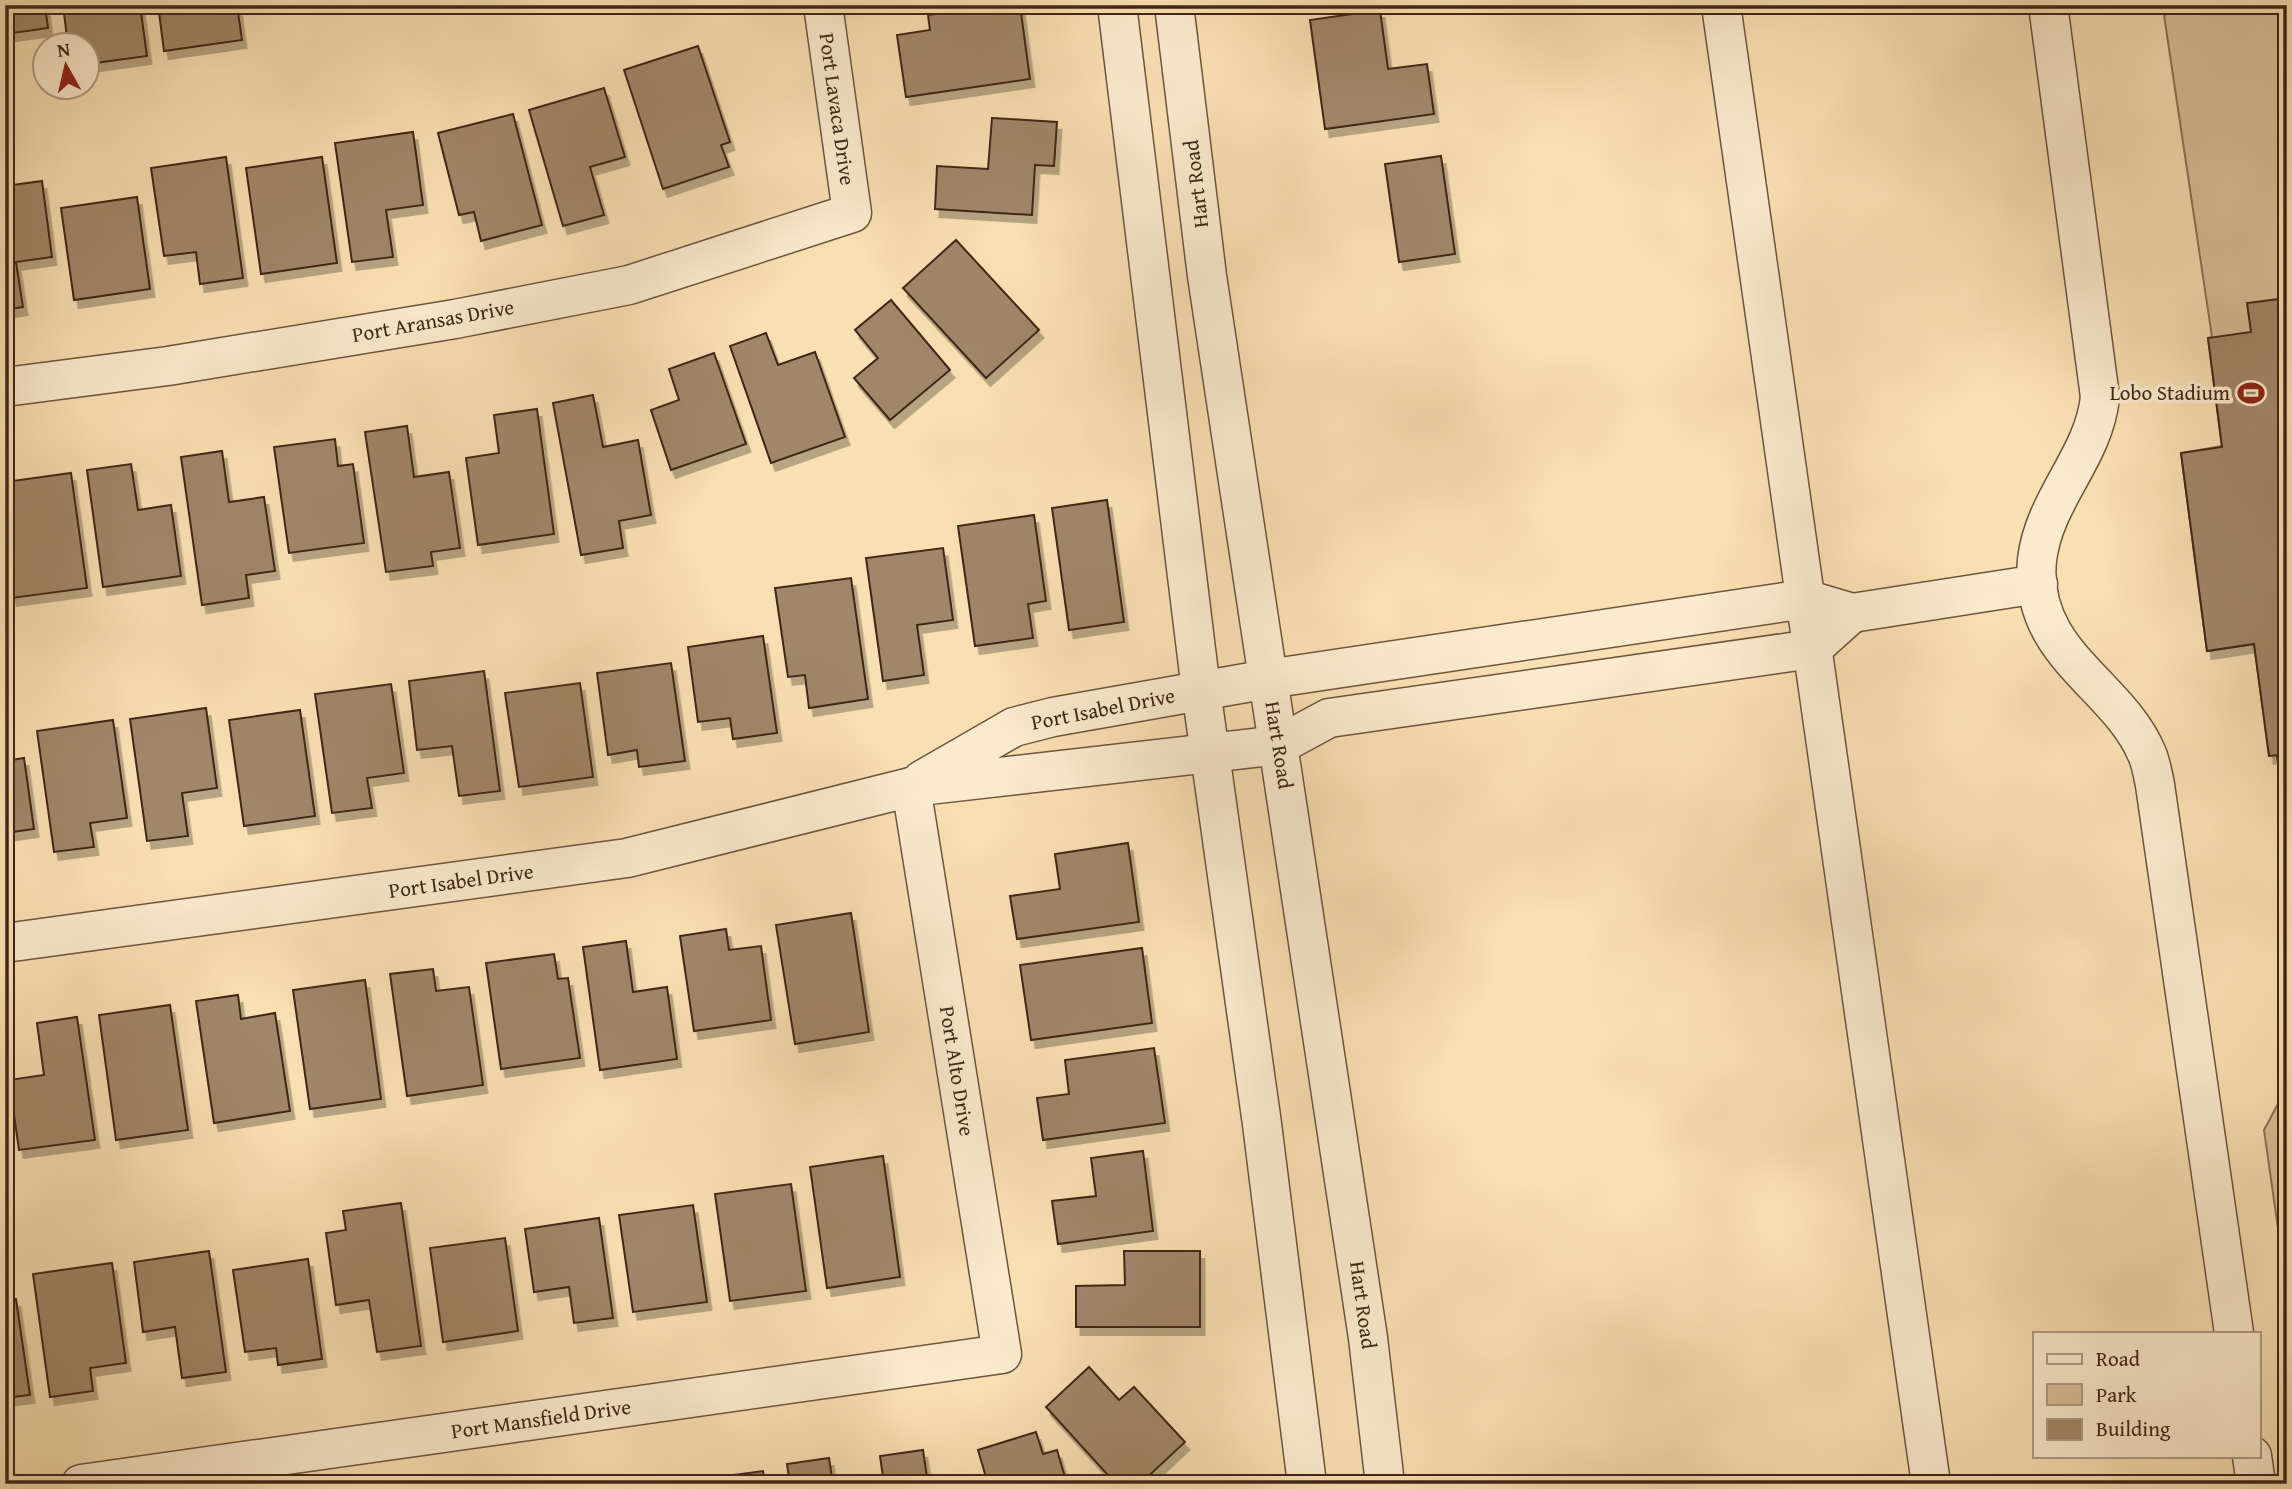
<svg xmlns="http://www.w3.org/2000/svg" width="2292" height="1489" viewBox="0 0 2292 1489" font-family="'Gentium Book Plus',serif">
	<defs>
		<filter id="shadow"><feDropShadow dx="4.5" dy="8" stdDeviation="0" flood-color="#0004"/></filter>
	</defs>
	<rect width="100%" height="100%" fill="#f9e0b3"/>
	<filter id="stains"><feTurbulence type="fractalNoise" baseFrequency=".00286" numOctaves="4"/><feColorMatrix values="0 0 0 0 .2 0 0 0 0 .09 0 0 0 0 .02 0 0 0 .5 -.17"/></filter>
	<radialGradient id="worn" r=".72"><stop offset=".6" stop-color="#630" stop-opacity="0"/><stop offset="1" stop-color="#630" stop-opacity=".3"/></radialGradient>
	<g fill="#d9c099" stroke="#8c7358" stroke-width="2">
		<path d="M2187 5H2287V833L2277 755 2269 756 2254 644 2207 651 2181 453 2222 446 2208 338 2212 337 2164 15 2183 10Z"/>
		<path d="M2287 1087V1292L2264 1130Z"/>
	</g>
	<g fill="#a08769" stroke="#3f2618" stroke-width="2" filter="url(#shadow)">
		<path d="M5 5H45L48 28 5 34Z"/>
		<path d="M63 5H140L147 56 88 64V46H68Z"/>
		<path d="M158 5H237L242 40 164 51Z"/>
		<path d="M1000 5H1020L1030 79 906 97 897 35 930 30 928 15Z"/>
		<path d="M1380 10 1388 69 1427 64 1434 114 1325 129 1310 20Z"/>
		<path d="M698 46 730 142 721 145 729 167 663 189 624 70Z"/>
		<path d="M604 88 625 157 590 167 604 215 563 226 529 110Z"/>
		<path d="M513 114 542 225 481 241 474 212 459 215 438 133Z"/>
		<path d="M992 118 1057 122 1054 166 1035 165 1032 215 935 209 937 166 988 169Z"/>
		<path d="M413 132 423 205 386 210 393 257 352 262 335 143Z"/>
		<path d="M1441 156 1455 254 1399 262 1385 164Z"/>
		<path d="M226 157 243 278 200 284 196 252 164 256 151 168Z"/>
		<path d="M322 157 337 263 261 274 246 168Z"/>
		<path d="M42 181 52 257 16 262 23 307 5 310V186Z"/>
		<path d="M137 197 150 289 74 300 61 208Z"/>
		<path d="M956 240 1039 330 986 378 903 288Z"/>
		<path d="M2287 298V767L2279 768 2277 755 2269 756 2254 644 2207 651 2181 453 2222 447 2208 338 2251 332 2247 303Z"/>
		<path d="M891 300 950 370 890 420 854 378 878 358 855 330Z"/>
		<path d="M766 333 778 365 815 352 845 437 771 463 730 346Z"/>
		<path d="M714 353 746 444 671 470 651 410 679 400 669 369Z"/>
		<path d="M593 395 603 447 638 440 651 515 619 521 623 548 581 555 553 403Z"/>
		<path d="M537 409 554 534 478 545 466 458 499 453 494 415Z"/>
		<path d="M407 426 414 477 449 472 460 548 431 552 433 566 386 572 365 432Z"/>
		<path d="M335 439 338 466 353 464 364 543 289 553 274 447Z"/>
		<path d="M222 451 229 502 264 497 275 571 246 575 249 598 202 605 181 457Z"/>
		<path d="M131 464 138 510 171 505 181 576 103 587 87 470Z"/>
		<path d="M71 473 87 588 12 598 5 550V482Z"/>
		<path d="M1107 500 1124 622 1069 630 1052 508Z"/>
		<path d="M1034 515 1046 601 1028 604 1033 638 975 646 958 526Z"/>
		<path d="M943 548 953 620 917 625 924 675 883 681 866 558Z"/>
		<path d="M851 578 868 699 809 708 805 675 788 677 775 588Z"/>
		<path d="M763 636 777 733 733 739 730 718 698 722 688 647Z"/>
		<path d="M671 663 685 761 639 767 637 750 608 755 597 673Z"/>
		<path d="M484 671 500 791 459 796 452 746 417 750 409 681Z"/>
		<path d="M580 683 593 777 519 787 505 693Z"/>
		<path d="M391 684 404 773 367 778 372 808 332 813 315 694Z"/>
		<path d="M206 708 217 788 182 793 188 836 147 841 130 719Z"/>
		<path d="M300 710 315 816 244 826 229 720Z"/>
		<path d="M113 720 127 818 90 823 94 847 54 852 37 731Z"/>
		<path d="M24 758 34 829 5 833V761Z"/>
		<path d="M1128 843 1139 922 1017 939 1010 896 1060 889 1055 854Z"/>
		<path d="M851 913 869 1032 795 1044 776 925Z"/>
		<path d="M726 929 729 950 761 946 771 1020 694 1031 680 936Z"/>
		<path d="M626 941 633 992 667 987 677 1059 600 1070 583 947Z"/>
		<path d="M1142 948 1152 1023 1031 1040 1020 965Z"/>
		<path d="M554 954 558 979 568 978 580 1058 501 1069 486 963Z"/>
		<path d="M433 969 436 991 469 987 483 1085 407 1096 390 974Z"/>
		<path d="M365 980 381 1099 310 1109 293 990Z"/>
		<path d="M238 995 241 1019 275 1013 290 1111 214 1123 196 1001Z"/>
		<path d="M170 1005 188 1130 116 1140 99 1015Z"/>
		<path d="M77 1017 95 1140 19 1150 9 1080 44 1075 37 1023Z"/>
		<path d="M1154 1048 1165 1123 1043 1140 1037 1098 1069 1094 1065 1060Z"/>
		<path d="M1143 1151 1153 1231 1058 1244 1052 1201 1096 1196 1091 1158Z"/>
		<path d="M883 1156 900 1277 827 1288 810 1167Z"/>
		<path d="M791 1184 806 1291 730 1301 715 1194Z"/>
		<path d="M401 1203 421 1346 377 1352 369 1300 336 1305 326 1233 346 1230 343 1211Z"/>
		<path d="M693 1205 707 1302 633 1312 619 1215Z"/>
		<path d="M599 1218 613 1318 574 1323 569 1287 534 1292 525 1229Z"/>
		<path d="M505 1238 518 1331 443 1342 430 1248Z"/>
		<path d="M209 1251 226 1372 182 1378 175 1327 143 1332 134 1262Z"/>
		<path d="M1124 1251H1200V1327H1076V1286L1125 1285Z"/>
		<path d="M308 1259 322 1359 278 1365 276 1348 245 1352 233 1270Z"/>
		<path d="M112 1263 126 1363 90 1368 93 1391 50 1397 33 1274Z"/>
		<path d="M16 1299 30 1395 5 1398V1300Z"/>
		<path d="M1089 1367 1119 1400 1134 1387 1185 1442 1140 1484H1116L1046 1407Z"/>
		<path d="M1036 1432 1043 1454 1057 1450 1067 1484H988L978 1450Z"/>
		<path d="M923 1450 928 1484H884L880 1456Z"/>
		<path d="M829 1458 833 1484H790L787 1464Z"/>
		<path d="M763 1471 765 1484H696L695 1480Z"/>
	</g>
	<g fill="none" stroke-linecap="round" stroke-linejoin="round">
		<g stroke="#6e543f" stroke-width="41">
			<g id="minor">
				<path d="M1117 5 1201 690 1262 1124 1307 1484"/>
				<path d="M1174 5 1207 276 1368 1338 1385 1484"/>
				<path d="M1721 5 1931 1484"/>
				<path d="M2048 5 2100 397C2094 457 2044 499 2037 560 2028 654 2118 684 2147 754 2151 763 2153 775 2155 785L2234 1333"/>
				<path d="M5 387 168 366 455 319 629 285 852 213 823 5"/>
				<path d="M922 780 1014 727 1053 717 1268 679 1805 599 1852 613 2038 584"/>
				<path d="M5 943 627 858 911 787 1279 745 1329 718 1812 649 1852 613"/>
				<path d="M2252 1456 2256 1484"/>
				<path d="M81 1484 1002 1354 911 787"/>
			</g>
		</g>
		<use href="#minor" stroke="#fbebce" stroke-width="38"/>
	</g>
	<defs>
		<g id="stadium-bare" transform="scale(2.1)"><path d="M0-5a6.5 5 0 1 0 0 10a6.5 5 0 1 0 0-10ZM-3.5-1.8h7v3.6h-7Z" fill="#8f2418" stroke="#fbebce" stroke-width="2.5" paint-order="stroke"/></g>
	</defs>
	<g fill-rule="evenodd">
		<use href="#stadium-bare" x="2251" y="393"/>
	</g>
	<g text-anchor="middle" stroke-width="7" stroke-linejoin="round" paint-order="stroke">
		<g font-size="21" fill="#3f2618" stroke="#fbebce">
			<text transform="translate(837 109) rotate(82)" y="7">Port Lavaca Drive</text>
			<text transform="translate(1196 184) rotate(-97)" y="7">Hart Road</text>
			<text transform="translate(433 321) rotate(-10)" y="7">Port Aransas Drive</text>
			<text transform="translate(1103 709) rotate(-11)" y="7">Port Isabel Drive</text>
			<text transform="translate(1279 745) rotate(81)" y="7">Hart Road</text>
			<text transform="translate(461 881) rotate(-8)" y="7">Port Isabel Drive</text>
			<text transform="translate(957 1071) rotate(81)" y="7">Port Alto Drive</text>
			<text transform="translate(1363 1305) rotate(82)" y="7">Hart Road</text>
			<text transform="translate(541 1419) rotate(-8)" y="7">Port Mansfield Drive</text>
		</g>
		<g font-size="21" fill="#3f2618" stroke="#fbebce" text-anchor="end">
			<text x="2230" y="400">Lobo Stadium</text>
		</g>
	</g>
	<rect width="2292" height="1489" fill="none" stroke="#f9e0b3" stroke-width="28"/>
	<rect x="7" y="7" width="2278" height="1475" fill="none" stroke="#3f2618" stroke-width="3.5"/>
	<rect x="14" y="14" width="2264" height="1461" fill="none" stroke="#3f2618" stroke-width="2"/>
	<rect x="2033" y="1332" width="228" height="126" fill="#fbebce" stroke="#b09c85" stroke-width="2"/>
	<rect x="2047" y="1354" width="35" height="10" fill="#fbebce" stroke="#b09c85" stroke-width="2"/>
	<text x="2096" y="1366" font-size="21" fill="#3f2618">Road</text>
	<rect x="2047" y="1384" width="35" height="21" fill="#d9c099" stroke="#b09c85" stroke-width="2"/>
	<text x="2096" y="1402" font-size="21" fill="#3f2618">Park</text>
	<rect x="2047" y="1419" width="35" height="21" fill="#a08769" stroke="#b09c85" stroke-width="2"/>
	<text x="2096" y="1436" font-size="21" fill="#3f2618">Building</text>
	<g transform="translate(66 66) rotate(352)"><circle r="33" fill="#fbebce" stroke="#b09c85" stroke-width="2"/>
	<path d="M0-5L12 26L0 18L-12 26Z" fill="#8f2418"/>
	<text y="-10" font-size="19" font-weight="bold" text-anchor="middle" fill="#3f2618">N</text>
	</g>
	<rect width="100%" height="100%" filter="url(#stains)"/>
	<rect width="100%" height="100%" fill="url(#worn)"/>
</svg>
